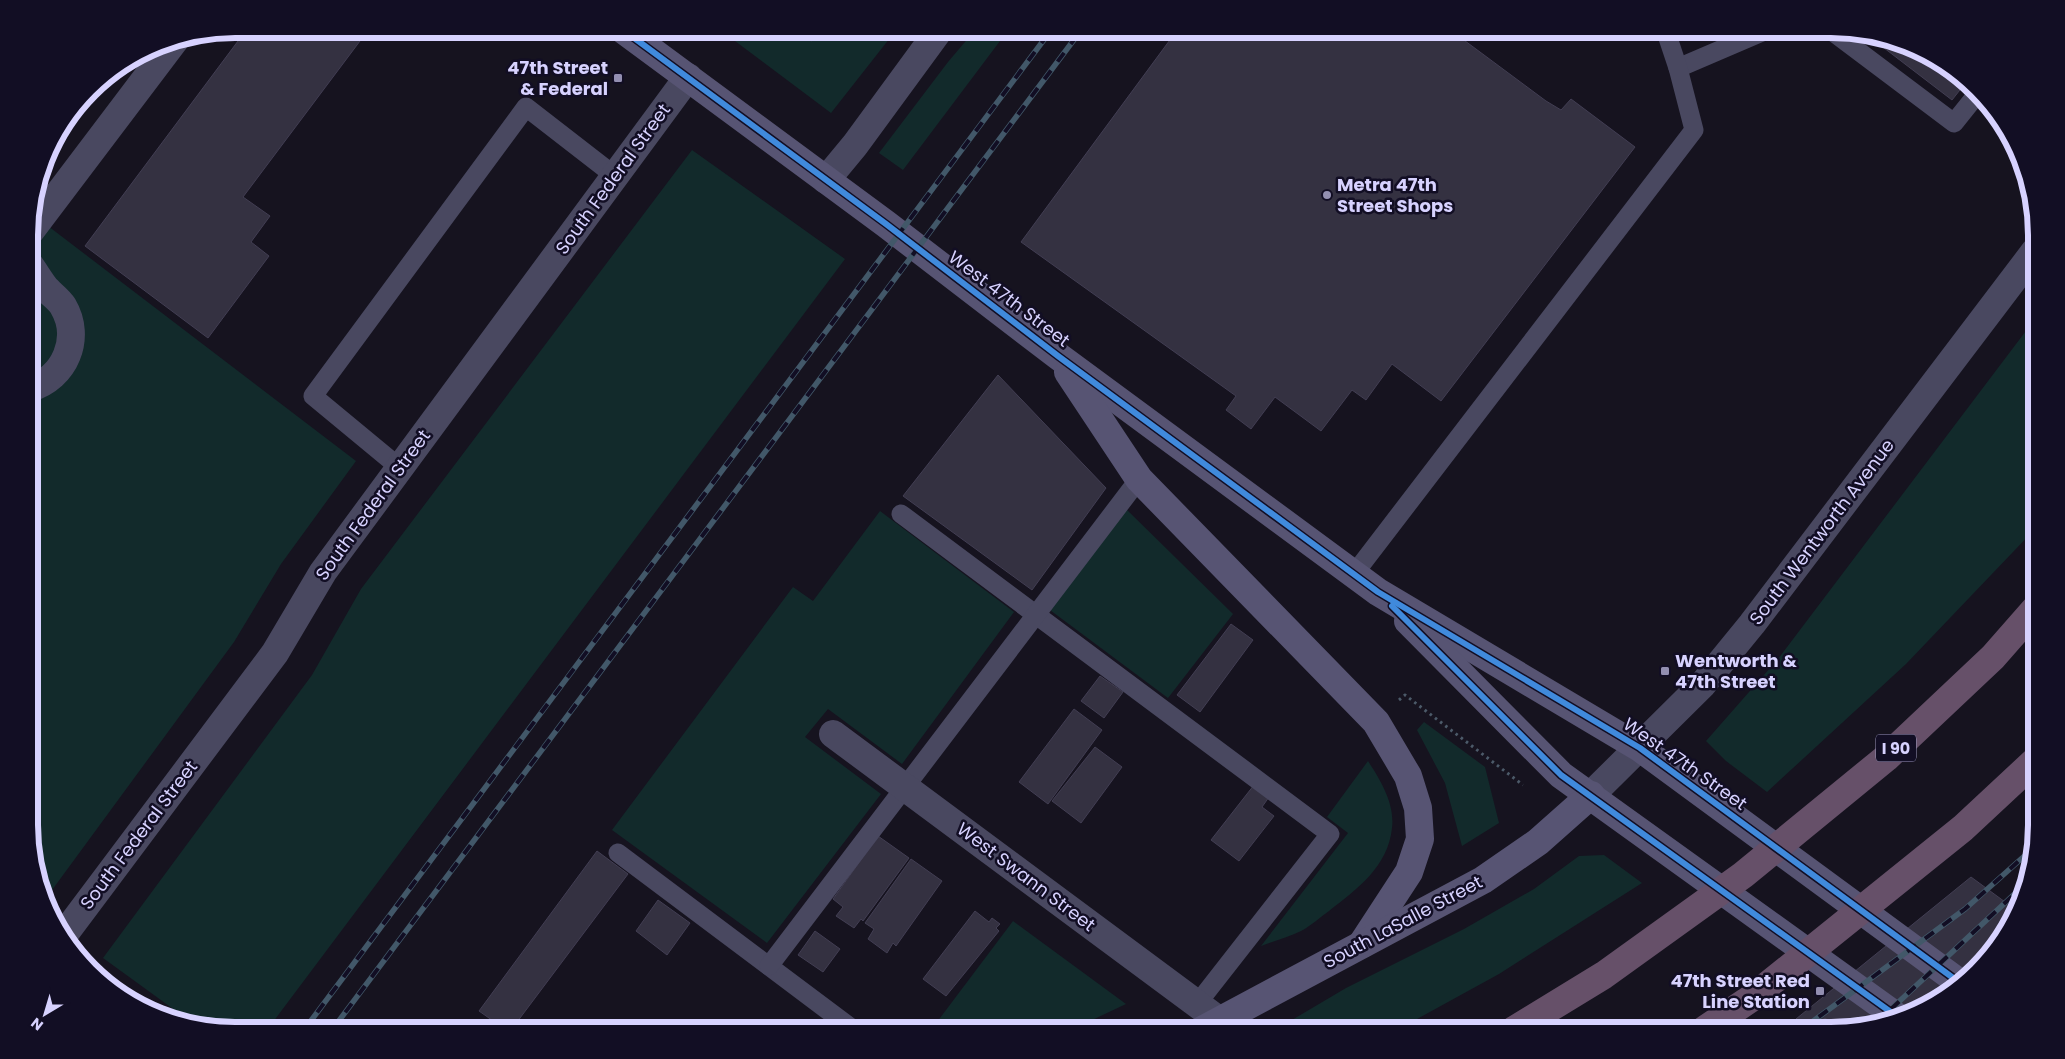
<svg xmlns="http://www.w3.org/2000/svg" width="2065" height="1059" viewBox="0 0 2065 1059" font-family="Poppins,sans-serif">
	<rect width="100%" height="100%" fill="#16131f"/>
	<g fill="#122a2b">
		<path d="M719 29H897L831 113Z"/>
		<path d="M976 29H1009L903 170 879 153 948 62Z"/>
		<path d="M692 150 845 259 267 1030H234L187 1019 103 958 312 675 361 589Z"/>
		<path d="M31 213 356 461 281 564 234 642 44 901 31 852 29 221Z"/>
		<path d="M2035 319V529L1906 664 1767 792 1726 761 1706 741 1778 659Z"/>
		<path d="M1125 508 1233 614 1168 698 1050 610Z"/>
		<path d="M880 511 1014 612 902 764 828 709 805 737 881 794 767 943 612 830 793 587 813 601Z"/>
		<path d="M1424 722 1485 767 1499 823 1462 846 1445 783 1417 730Z"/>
		<path d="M1368 761C1381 781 1395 804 1392 828 1388 867 1357 889 1329 911 1320 917 1311 926 1301 931 1289 937 1274 941 1261 946L1348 833 1327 817Z"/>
		<path d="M1604 855 1642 883 1499 974 1397 1030H1275L1346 988 1464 929 1534 889 1579 856Z"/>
		<path d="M1013 921 1126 1004 1071 1030H931Z"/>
	</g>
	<g fill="#343141" stroke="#423e53">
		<path d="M247 29H353L363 37 243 197 270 216 251 242 269 256 208 338 85 246Z"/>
		<path d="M796 29H821L812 41Z"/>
		<path d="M1178 29H1449L1546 101 1561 110 1571 99 1635 147 1441 401 1392 364 1366 400 1352 390 1321 431 1275 397 1251 429 1226 410 1236 396 1021 242Z"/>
		<path d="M1871 38 1922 50 1967 81 1952 100Z"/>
		<path d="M998 375 1106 488 1032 590 903 496Z"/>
		<path d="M1231 624 1253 640 1200 712 1177 695Z"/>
		<path d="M1100 676 1123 692 1104 718 1081 701Z"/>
		<path d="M1074 709 1102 730 1048 804 1019 782Z"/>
		<path d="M1095 747 1122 767 1081 823 1052 801Z"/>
		<path d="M1254 785 1269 797 1262 807 1274 816 1239 861 1211 840Z"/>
		<path d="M878 836 909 858 863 921 861 919 854 928 836 916 843 907 833 899Z"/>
		<path d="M597 851 628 874 511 1030H506L479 1011Z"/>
		<path d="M911 859 942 881 896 946 893 943 887 953 868 939 874 929 865 923Z"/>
		<path d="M1971 877 2016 910 2015 916 1995 945 1914 1011 1896 1019 1844 1030H1807L1809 1029 1796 1019Z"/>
		<path d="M658 900 690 923 667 955 636 931Z"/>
		<path d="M975 911 989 922 992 918 1000 924 996 928 999 931 946 996 923 979Z"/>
		<path d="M815 931 840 949 823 972 798 955Z"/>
		<path d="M828 1017 844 1030H818Z"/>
		<path d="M1825 1018 1841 1030H1807L1809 1029Z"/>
	</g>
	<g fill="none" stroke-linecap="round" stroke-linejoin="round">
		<path stroke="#4c5a69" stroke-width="3" stroke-dasharray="2.5 4" stroke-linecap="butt" d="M1399 700 1405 695 1523 785"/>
		<g stroke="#494860" stroke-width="19">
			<path d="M1829 29 1954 123 1978 93"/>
			<path d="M1678 68 1769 29"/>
			<path d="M400 468 313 396 526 107 615 176"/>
			<path d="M901 514 1330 834 1197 1004"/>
			<path d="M1354 574 1694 130 1678 68 1665 29"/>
			<path d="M618 853 854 1030"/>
			<path d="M769 966 1139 479"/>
		</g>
		<g stroke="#494860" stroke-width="28">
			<path d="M826 180 855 145 940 29"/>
			<path d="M29 233 175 40"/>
			<path d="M29 264C34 271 39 279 44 286 49 293 58 298 63 306 82 338 65 378 30 388"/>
			<path d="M833 734 1220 1021"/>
			<path d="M63 936 275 653 323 572 688 77"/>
		</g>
		<path stroke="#494860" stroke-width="28" d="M1591 795 1703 684 1752 624 2035 251"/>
		<g stroke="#575473" stroke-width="28">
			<path d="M622 29 886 224 1058 356 1378 592 1640 748 1960 983"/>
			<path d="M1068 372 1139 479 1376 722 1408 776 1418 808 1420 839 1409 872 1362 944"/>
			<path d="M1408 621 1561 775 1899 1018"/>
			<path d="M1202 1030 1483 880 1538 842 1591 795"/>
		</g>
		<g stroke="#665069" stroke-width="28">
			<path d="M1514 1030 1604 975 1743 875 1886 758 1993 657 2036 608"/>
			<path d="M1704 1030 1753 997 1963 828 2036 760"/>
		</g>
		<g stroke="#425869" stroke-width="5.5">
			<g id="rail">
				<path d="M1875 1024 2022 887"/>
				<path d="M304 1030 1052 29"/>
				<path d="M332 1030 1082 29"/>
				<path d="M1801 1030 1965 909 2030 851"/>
			</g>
		</g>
		<use href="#rail" stroke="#120e24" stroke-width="4" stroke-dasharray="11" stroke-linecap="butt"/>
		<g stroke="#120e24" stroke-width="9">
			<g id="cycleway">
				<path d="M622 29 886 224 1058 356 1378 592 1640 748 1960 983"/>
				<path d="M1392 606 1561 775 1899 1018"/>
			</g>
		</g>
		<use href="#cycleway" stroke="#408adc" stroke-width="6"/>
	</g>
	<g fill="#938fb1" stroke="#120e24" stroke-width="2">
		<rect x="613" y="73" width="10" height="10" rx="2.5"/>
		<circle cx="1327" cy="195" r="5"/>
		<rect x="1660" y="666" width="10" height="10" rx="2.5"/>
		<rect x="1815" y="986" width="10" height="10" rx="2.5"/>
	</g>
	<g text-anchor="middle" stroke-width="5" stroke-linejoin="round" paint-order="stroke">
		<rect fill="#120e24" stroke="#9c97bd" stroke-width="1" x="1876" y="734.5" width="40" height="27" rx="4"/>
		<g font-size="16" font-weight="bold" fill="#d7d2ff">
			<text x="1896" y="754">I 90</text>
		</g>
		<g font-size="18" font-weight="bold" fill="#d7d2ff" stroke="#120e24" text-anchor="end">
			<text x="608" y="74">47th Street<tspan x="608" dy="21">&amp; Federal</tspan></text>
			<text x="1337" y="191" text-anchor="start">Metra 47th<tspan x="1337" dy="21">Street Shops</tspan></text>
			<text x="1675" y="667" text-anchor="start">Wentworth &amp;<tspan x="1675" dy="21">47th Street</tspan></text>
			<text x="1810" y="987">47th Street Red<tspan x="1810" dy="21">Line Station</tspan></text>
		</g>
		<g font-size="18" fill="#d7d2ff" stroke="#120e24">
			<text transform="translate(613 179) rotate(-54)" y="6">South Federal Street</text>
			<text transform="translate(1009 299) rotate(37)" y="6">West 47th Street</text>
			<text transform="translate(373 505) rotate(-54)" y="6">South Federal Street</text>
			<text transform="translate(1822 532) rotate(-53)" y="6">South Wentworth Avenue</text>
			<text transform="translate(1685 764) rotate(35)" y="6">West 47th Street</text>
			<text transform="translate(139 835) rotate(-53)" y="6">South Federal Street</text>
			<text transform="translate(1026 877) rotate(37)" y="6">West Swann Street</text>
			<text transform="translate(1403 922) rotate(-28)" y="6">South LaSalle Street</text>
		</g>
	</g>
	<path d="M0 0H2065V1059H0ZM235 38H1831A197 197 0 0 1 2028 235V825A197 197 0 0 1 1831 1022H235A197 197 0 0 1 38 825V235A197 197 0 0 1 235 38Z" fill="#120e24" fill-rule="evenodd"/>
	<path fill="none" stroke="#d7d2ff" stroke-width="6" d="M235 38H1831A197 197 0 0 1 2028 235V825A197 197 0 0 1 1831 1022H235A197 197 0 0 1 38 825V235A197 197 0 0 1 235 38Z"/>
	<g transform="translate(45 1014) rotate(218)" stroke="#120e24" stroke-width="4" paint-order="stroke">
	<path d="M0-4L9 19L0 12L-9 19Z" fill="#d7d2ff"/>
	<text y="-8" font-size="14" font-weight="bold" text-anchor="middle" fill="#d7d2ff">N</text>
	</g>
</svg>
